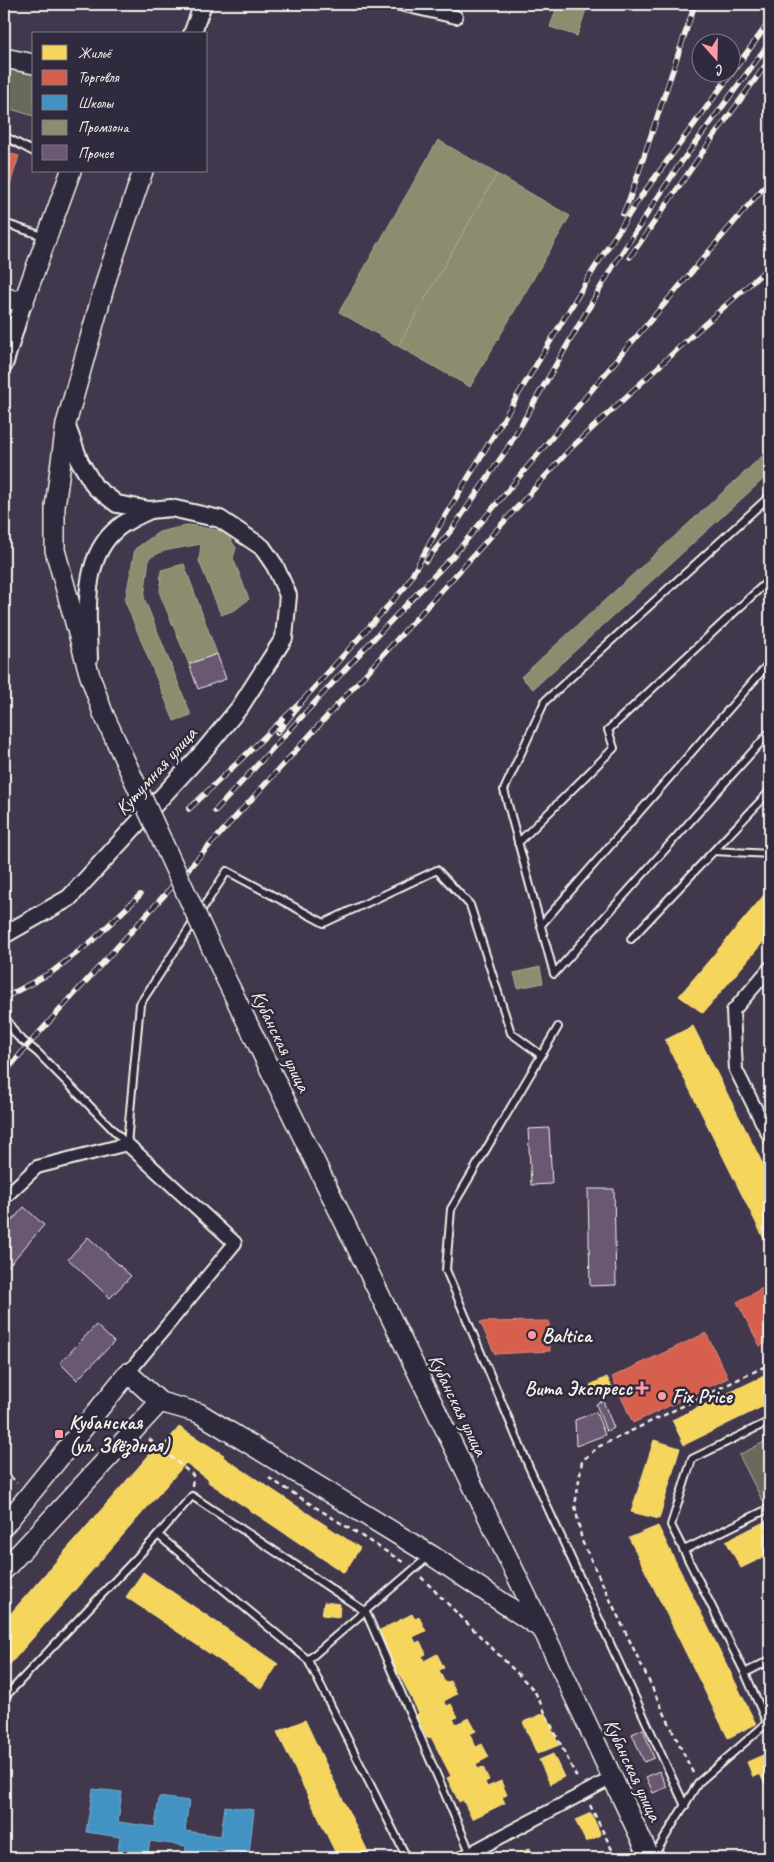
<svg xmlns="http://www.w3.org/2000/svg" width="774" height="1862" viewBox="0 0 774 1862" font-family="Caveat,sans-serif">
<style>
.green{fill:#696a5b;stroke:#aeaea2}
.homes{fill:#f6d55c;stroke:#f5dd86}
.shops{fill:#d6604d;stroke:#df8c7c}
.schools{fill:#4393c3;stroke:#78afce}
.industry{fill:#8c8c6e;stroke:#abaa93}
.building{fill:#6b5973;stroke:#f4f1e8}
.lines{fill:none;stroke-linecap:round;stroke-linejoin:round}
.service-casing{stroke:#f4f1e8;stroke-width:10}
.minor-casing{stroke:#f4f1e8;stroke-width:16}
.tertiary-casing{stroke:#f4f1e8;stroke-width:20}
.secondary-casing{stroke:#f4f1e8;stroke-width:22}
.path{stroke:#f4f1e8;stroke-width:2.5;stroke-dasharray:5 4;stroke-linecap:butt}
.service{stroke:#2f2a3d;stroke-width:6}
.minor{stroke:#2f2a3d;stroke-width:12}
.tertiary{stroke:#2f2a3d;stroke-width:16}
.secondary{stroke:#2f2a3d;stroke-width:19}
.rail-casing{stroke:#f4f1e8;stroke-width:5.5}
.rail{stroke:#2f2a3d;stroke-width:4;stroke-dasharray:11;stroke-linecap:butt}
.secondary-bridge-casing{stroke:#f4f1e8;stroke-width:22;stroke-linecap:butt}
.secondary-bridge{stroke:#2f2a3d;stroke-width:19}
.poi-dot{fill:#ff9aa2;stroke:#2f2a3d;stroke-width:2}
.labels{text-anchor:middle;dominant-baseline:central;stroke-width:5;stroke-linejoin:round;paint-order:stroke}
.street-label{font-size:20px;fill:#f4f1e8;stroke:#2f2a3d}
.poi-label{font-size:20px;font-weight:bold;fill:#f4f1e8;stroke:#2f2a3d;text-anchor:start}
</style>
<rect width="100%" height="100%" fill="#41384d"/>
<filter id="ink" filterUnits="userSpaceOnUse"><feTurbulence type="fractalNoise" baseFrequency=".02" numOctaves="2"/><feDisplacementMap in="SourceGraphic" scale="10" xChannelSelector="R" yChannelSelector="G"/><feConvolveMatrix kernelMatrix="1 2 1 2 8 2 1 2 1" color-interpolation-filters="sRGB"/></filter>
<g filter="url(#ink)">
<g class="green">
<polygon points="4,65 34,70 34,116 4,107 4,99 7,92 4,91"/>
<polygon points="770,1439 770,1496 762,1500 739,1455"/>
</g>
<g class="homes">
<polygon points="770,888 770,934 703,1013 679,996"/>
<polygon points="693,1026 770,1178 770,1251 665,1040"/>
<polygon points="770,1373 770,1403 684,1445 672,1420"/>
<polygon points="607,1377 612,1387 595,1395 590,1385"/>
<polygon points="179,1427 224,1455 223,1457 360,1548 344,1573 208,1482 209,1480 186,1463 4,1671 4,1621 156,1447 160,1450"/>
<polygon points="654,1440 680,1448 659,1519 631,1512"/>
<polygon points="770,1519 770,1554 741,1568 726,1541"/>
<polygon points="658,1526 756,1724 728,1738 629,1538"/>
<polygon points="143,1572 278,1664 262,1689 126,1597"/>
<polygon points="324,1602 340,1604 339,1617 322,1615"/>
<polygon points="412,1614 415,1619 419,1617 426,1631 413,1637 416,1643 420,1641 426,1654 422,1656 424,1661 437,1654 444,1668 439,1670 445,1683 450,1681 457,1694 444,1701 447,1706 451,1704 458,1717 453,1719 456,1724 469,1718 476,1731 470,1734 476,1747 482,1744 489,1757 476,1764 478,1769 483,1767 489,1780 485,1782 487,1787 501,1781 507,1795 502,1797 505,1803 472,1819 463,1800 459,1802 447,1778 451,1776 431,1737 427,1738 416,1715 419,1713 399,1673 396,1675 384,1652 388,1650 378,1631"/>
<polygon points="545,1713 559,1745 537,1754 523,1722"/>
<polygon points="305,1720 332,1777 371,1858 338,1858 277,1732"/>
<polygon points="770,1752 770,1795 760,1774 753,1777 747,1762"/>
<polygon points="553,1754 564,1777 550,1784 539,1760"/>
<polygon points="591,1813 601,1835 586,1842 575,1820"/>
<polygon points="530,1848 532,1854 536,1852 539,1858 510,1858"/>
</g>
<g class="shops">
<polygon points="4,152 19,156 6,197 4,197"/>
<polygon points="770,1284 770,1341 760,1346 737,1302"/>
<polygon points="549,1321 550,1351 495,1354 480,1322"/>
<polygon points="706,1333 728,1378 633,1423 612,1377"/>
</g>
<polygon class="schools" points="93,1789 122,1792 118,1822 155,1827 159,1797 189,1801 185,1831 221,1836 225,1806 254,1810 249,1854 216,1849 215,1858 185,1858 186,1846 150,1841 147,1858 117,1858 120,1837 86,1832"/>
<g class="industry">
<polygon points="558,4 588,4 577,36 550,27"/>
<polygon points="438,140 497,174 398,346 339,312"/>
<polygon points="497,174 570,216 470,387 398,346"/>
<polygon points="770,449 770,473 533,689 521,677"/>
<polygon points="770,507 770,520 764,513"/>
<polygon points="189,525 226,532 236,548 233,558 249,599 235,610 221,615 199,561 201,544 163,551 149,558 144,598 191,715 174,721 125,601 135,549 159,532"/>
<polygon points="184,564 217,654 189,664 160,594 161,570"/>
<polygon points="540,967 543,983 518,988 514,973"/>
</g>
<g class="building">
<polygon points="68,4 89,4 87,10"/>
<polygon points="217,654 226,679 198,689 189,664"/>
<polygon points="549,1128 552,1184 531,1185 528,1129"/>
<polygon points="588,1189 614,1189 616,1285 590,1286"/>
<polygon points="24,1207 44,1225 4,1271 4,1230"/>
<polygon points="88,1237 131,1276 110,1298 68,1259"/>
<polygon points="96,1325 114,1342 77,1380 60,1363"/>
<polygon points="603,1401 614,1428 606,1431 596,1404"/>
<polygon points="596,1412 605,1435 576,1446 575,1420"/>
<polygon points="643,1729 654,1758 644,1762 632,1734"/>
<polygon points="659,1771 667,1787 653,1793 646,1777"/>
</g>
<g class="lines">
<g class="service-casing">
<g id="service">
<polyline points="4,136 34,152"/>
<polyline points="4,223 46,237"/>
<polyline points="770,496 545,701 504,790 554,974 770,732"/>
<polyline points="518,843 614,748 608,730 770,579"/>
<polyline points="714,851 770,854"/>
<polyline points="541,925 770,662"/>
<polyline points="631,939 770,791"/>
<polyline points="4,1016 17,1036 38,1053 127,1144"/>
<polyline points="558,1027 451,1209 446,1270 529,1467 685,1806"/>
<polyline points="127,1144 140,1004 227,871 324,923 437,870 470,905 511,1033 541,1055"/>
<polyline points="770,1421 692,1459 671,1525 745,1673 767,1723 770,1723"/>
<polyline points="158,1535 308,1660 428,1557"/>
<polyline points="684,1550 770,1508"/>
<polyline points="308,1660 407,1858"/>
<polyline points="745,1673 770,1660"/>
<polyline points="4,1698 158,1535 192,1496 366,1612 471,1854"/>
<polyline points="653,1857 698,1783 767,1723"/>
</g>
</g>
<g class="minor-casing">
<g id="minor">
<polyline points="400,4 456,17"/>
<polyline points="770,968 733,1011 736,1070 770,1138"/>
<polyline points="4,1198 37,1167 127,1144 235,1243 128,1373"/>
<polyline points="461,1858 612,1778"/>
</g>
</g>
<g class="tertiary-casing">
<g id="tertiary">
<polyline points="192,34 203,4"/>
<polyline points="4,365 23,303"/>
<path d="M89,659C88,615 80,557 119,527C128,520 140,515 150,510"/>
<polyline points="4,935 69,898 202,753 240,707 284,638 288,595 275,566 262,547 220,519 171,508 150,510 117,504 95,487 80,462 66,424"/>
</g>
</g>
<g class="secondary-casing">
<g id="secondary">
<polyline points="4,58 34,64"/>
<polyline points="4,297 23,303 71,171"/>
<polyline points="103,713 89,673 55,550 55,507 66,424 107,277 143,171"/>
<polyline points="223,973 543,1630 650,1858"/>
<polyline points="4,1526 128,1373 160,1402 199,1413 431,1555 542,1629"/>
<polyline points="4,1570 160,1402"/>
</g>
</g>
<g class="path">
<polyline points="149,1439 193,1475 192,1487"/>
<polyline points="4,1470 17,1483"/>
<polyline points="269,1478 406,1564"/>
<polyline points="421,1577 534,1690 578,1780"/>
<polyline points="4,1595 11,1587"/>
<polyline points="693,1773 582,1541 575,1506 582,1461 598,1447 770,1364"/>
<polyline points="590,1805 616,1858"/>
</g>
<use href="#service" class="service"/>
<use href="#minor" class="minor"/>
<use href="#tertiary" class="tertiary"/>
<use href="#secondary" class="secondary"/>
<g class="rail-casing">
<g id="rail">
<polyline points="623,214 631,195 695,4"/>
<polyline points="630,257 709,143 770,59"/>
<polyline points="426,561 453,528 507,449 612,268 677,168 770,42"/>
<polyline points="303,700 406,586 445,516 594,269 637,202 770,21"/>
<polyline points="189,809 303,700 277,733"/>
<polyline points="215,811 364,649 453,556 620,356 770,180"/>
<polyline points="4,998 52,972 92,941 140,895"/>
<polyline points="4,1074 28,1045 572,447 697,331 770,266"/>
</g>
</g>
<use href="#rail" class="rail"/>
<g class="secondary-bridge-casing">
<polyline id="secondary-bridge" points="103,713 223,973"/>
</g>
<use href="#secondary-bridge" class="secondary-bridge"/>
</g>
</g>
<g class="poi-dot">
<circle cx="532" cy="1335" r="5"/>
<path d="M639.5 1380.5h5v5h5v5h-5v5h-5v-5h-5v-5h5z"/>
<circle cx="662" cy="1396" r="5"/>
<rect x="54" y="1429" width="10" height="10" rx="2.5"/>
</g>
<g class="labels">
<g class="street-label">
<text transform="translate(156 771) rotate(-48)">Кутумная улица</text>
<text transform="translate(281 1041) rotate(64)">Кубанская улица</text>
<text transform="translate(458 1405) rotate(64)">Кубанская улица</text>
<text transform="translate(633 1770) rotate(65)">Кубанская улица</text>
</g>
<g class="poi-label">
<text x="542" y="1335">Baltica</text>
<text x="632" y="1388" text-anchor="end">Вита Экспресс</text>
<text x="672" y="1396">Fix Price</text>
<text x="69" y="1422">Кубанская<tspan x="69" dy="23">(ул. Звёздная)</tspan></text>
</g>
</g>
<rect width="774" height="1862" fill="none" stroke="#2f2a3d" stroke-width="20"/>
<rect x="10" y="10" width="754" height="1842" fill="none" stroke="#f4f1e8" stroke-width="2" filter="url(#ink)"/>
<rect x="32" y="32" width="175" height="140" fill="#2f2a3d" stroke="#7e7a81"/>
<rect x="42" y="45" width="25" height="15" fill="#f6d55c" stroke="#7e7a81"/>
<text x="78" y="58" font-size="15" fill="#f4f1e8">Жильё</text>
<rect x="42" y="70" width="25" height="15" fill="#d6604d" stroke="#7e7a81"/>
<text x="78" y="82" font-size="15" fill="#f4f1e8">Торговля</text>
<rect x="42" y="95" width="25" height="15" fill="#4393c3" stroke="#7e7a81"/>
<text x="78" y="108" font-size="15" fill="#f4f1e8">Школы</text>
<rect x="42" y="120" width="25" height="15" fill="#8c8c6e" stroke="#7e7a81"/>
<text x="78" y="132" font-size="15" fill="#f4f1e8">Промзона</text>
<rect x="42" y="145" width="25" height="15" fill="#6b5973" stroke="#7e7a81"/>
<text x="78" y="158" font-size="15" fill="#f4f1e8">Прочее</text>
<g transform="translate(716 58) rotate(160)"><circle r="24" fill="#2f2a3d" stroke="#7e7a81"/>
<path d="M0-4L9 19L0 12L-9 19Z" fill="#ff9aa2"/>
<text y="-8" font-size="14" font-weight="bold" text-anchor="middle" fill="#f4f1e8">С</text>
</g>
</svg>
